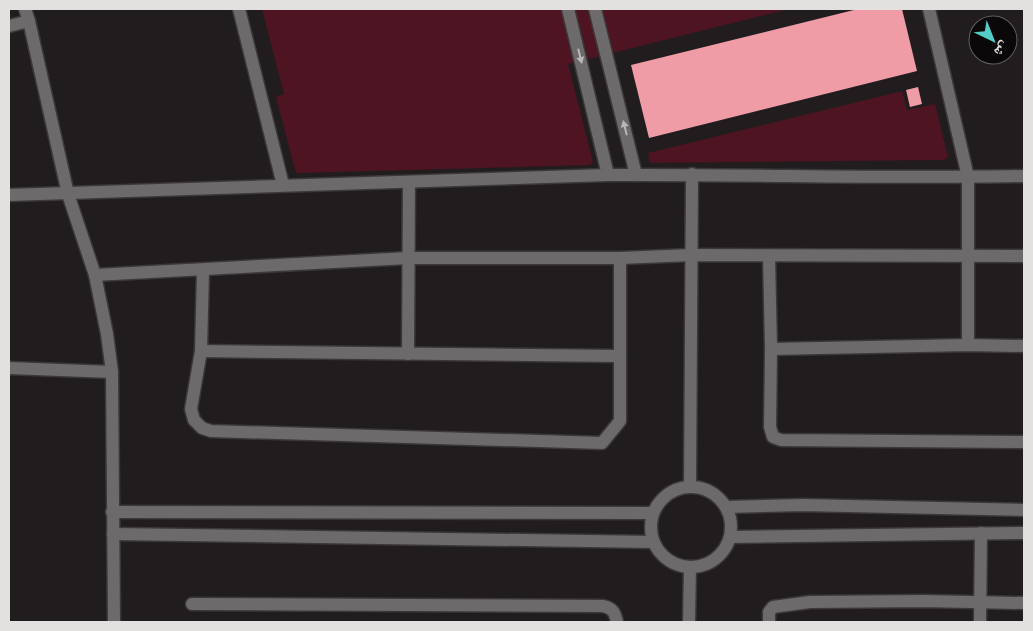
<svg xmlns="http://www.w3.org/2000/svg" width="1033" height="631" viewBox="0 0 1033 631" font-family="'DM Sans','Noto Naskh Arabic',sans-serif">
<style>
.green{fill:#4e1421}
.building{fill:#ef9ca7}
.lines{fill:none;stroke-linecap:round;stroke-linejoin:round}
.minor-casing{stroke:#3c3839;stroke-width:15}
.minor{stroke:#6c6a6a;stroke-width:12}
.oneway{fill:#b9b7b7}
</style>
<rect width="100%" height="100%" fill="#211d1e"/>
<g class="green">
<polygon points="262,9 789,9 568,64 593,162 590,165 298,173 295,170 276,97 284,94"/>
<polygon points="902,91 907,110 935,104 948,157 944,160 650,163 648,153"/>
</g>
<g class="building">
<polygon points="858,9 902,9 917,71 649,138 631,65"/>
<polygon points="918,87 922,104 910,107 906,90"/>
</g>
<g class="lines">
<g class="minor-casing">
<g id="minor">
<polyline points="239,9 283,185"/>
<polyline points="568,9 608,175"/>
<polyline points="595,9 636,175"/>
<polyline points="929,9 968,177 968,345"/>
<polyline points="29,21 68,194 95,275 107,334 112,372 114,622"/>
<polyline points="9,26 29,21 25,9"/>
<path d="M9,195L608,175C747,174 886,179 1024,176"/>
<polyline points="769,256 771,349 968,345 1024,346"/>
<polyline points="203,271 201,351 191,409 194,420 202,428 211,431 602,443 620,421 620,258"/>
<polyline points="95,275 408,258 620,258 691,255 1024,256"/>
<polyline points="771,349 770,427 773,437 781,440 1024,442"/>
<polyline points="201,351 619,356"/>
<polyline points="408,354 409,182"/>
<polyline points="9,368 112,372"/>
<polyline points="690,486 692,174"/>
<circle cx="691" cy="527" r="40"/>
<polyline points="726,507 802,505 1024,510"/>
<polyline points="112,512 652,513"/>
<polyline points="113,534 653,542"/>
<polyline points="730,537 1024,533"/>
<path d="M192,604L603,606C613,608 615,613 617,622"/>
<polyline points="689,622 690,567"/>
<polyline points="769,622 769,612 773,607 810,602 924,601 1024,603"/>
<polyline points="980,622 981,533"/>
</g>
</g>
<use href="#minor" class="minor"/>
</g>
<defs><path id="oneway-solid" d="M-6-.8H1V-3.2L6.5 0L1 3.2V.8H-6Z" transform="scale(1.25)"/></defs>
<g class="oneway">
<use href="#oneway-solid" transform="translate(580 56) rotate(76)"/>
<use href="#oneway-solid" transform="translate(625 128) rotate(-104)"/>
</g>
<rect width="1033" height="631" fill="none" stroke="#e3e0e0" stroke-width="20"/>
<g transform="translate(993 40) rotate(137)"><circle r="24" fill="#0a0808" stroke="#615e5e"/>
<path d="M0-4L9 19L0 12L-9 19Z" fill="#54cdc8"/>
<text y="-8" font-size="14" font-weight="bold" text-anchor="middle" fill="#e3e0e0">ش</text>
</g>
</svg>
